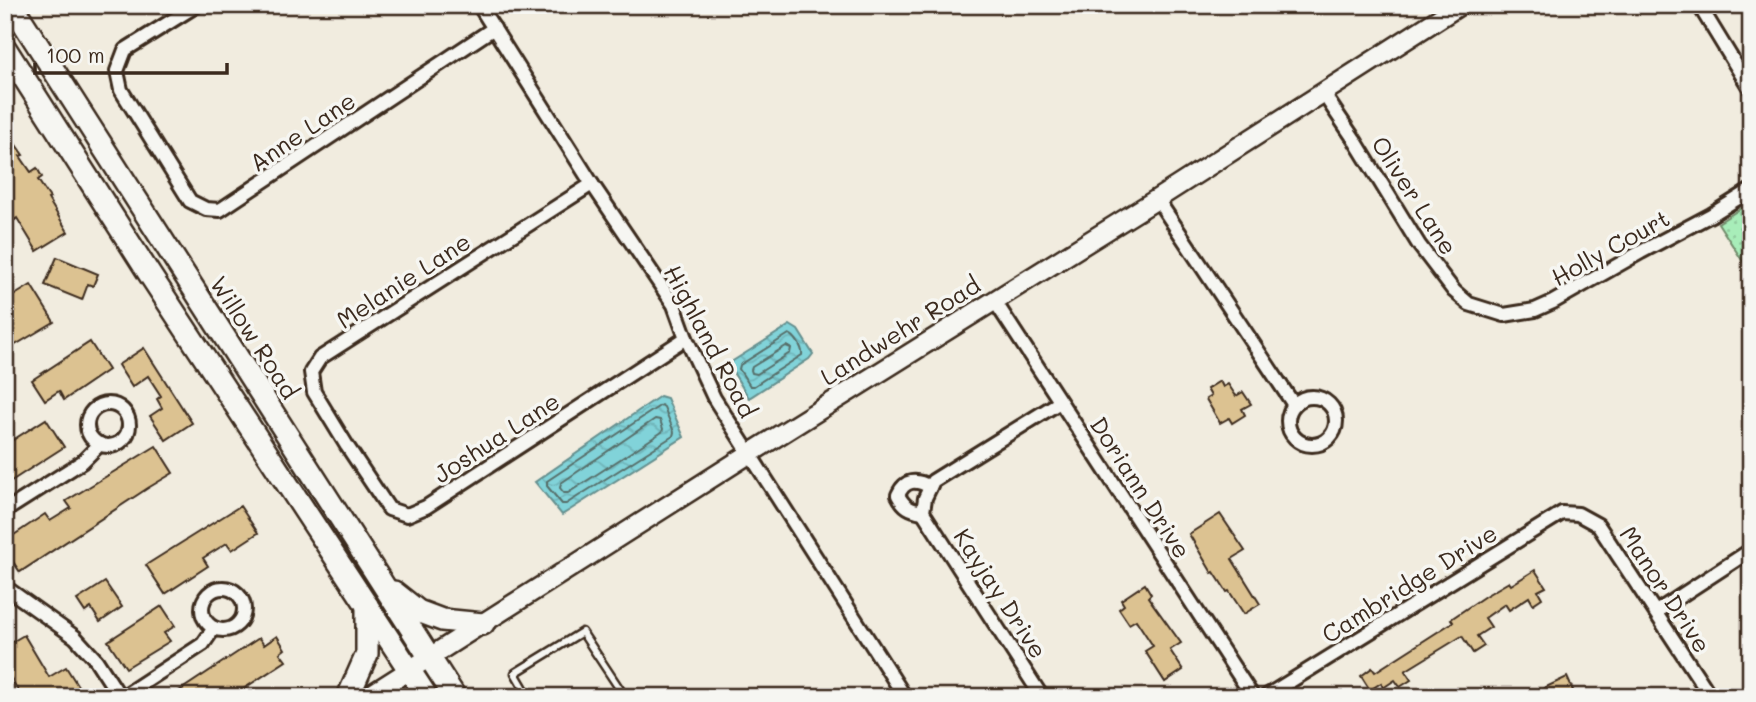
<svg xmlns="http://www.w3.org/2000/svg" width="1756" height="702" viewBox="0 0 1756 702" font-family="Mali,sans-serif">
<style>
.green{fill:url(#green-dots);stroke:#728c6c;stroke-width:2}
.water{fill:url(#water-waves);stroke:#658f8e;stroke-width:2}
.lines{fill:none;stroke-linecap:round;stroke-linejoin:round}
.shore{stroke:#576e69;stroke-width:2}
.building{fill:#dcc291;stroke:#3b2a1e;stroke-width:2}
.service-casing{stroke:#3b2a1e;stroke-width:11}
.minor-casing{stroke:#3b2a1e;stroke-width:18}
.secondary-casing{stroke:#3b2a1e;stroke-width:23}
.primary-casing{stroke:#3b2a1e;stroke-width:26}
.service{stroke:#f6f6f2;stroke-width:6}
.minor{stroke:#f6f6f2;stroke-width:12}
.secondary{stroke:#f6f6f2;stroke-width:18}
.primary{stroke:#f6f6f2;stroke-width:21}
.labels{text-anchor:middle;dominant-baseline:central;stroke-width:7;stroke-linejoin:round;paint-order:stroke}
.street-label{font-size:24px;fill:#3b2a1e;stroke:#f6f6f2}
</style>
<defs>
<pattern id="green-dots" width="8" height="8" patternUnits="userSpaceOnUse" patternTransform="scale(1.75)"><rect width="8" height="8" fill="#a8edb9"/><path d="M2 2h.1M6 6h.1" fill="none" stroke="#92cb9f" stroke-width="1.8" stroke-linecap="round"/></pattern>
<pattern id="water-waves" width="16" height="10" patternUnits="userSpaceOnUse" patternTransform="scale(1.75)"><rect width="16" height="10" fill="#81d3d9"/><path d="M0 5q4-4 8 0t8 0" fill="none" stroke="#70b5ba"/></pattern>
</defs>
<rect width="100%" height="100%" fill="#f1ecdf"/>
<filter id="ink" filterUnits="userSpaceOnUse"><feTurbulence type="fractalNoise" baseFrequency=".0143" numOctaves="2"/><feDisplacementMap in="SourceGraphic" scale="14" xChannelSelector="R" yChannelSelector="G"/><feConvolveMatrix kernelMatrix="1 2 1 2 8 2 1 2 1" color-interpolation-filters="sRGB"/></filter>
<g filter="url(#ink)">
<polygon class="green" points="1751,202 1751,274 1718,223"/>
<g class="water">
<polygon points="790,325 798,330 813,354 809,359 749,398 728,364"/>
<polygon points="660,396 667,398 684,437 562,515 535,482"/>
</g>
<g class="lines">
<g class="shore">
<path d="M789,334C795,336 803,348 802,355L754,386H750L739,369L740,365Z"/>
<polygon points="786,346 791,348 790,353 757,374 752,373 751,370 752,367"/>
<polygon points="661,405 664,407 674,432 673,436 566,504 562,504 547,486 547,481"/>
<polygon points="655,419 660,420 663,429 662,432 568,493 564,493 560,488 561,483"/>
</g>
</g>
<g class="building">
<polygon points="5,129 23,155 20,156 31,172 37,168 42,177 38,180 50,198 48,199 68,232 37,251 17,218 15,220 5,204"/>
<polygon points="57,257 98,274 93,286 88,284 82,300 45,285"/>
<polygon points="31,285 54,322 5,351 5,301"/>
<polygon points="90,342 108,370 64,400 59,391 45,400 32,380"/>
<polygon points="144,348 192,423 166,440 150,416 162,408 157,399 161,396 148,376 132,387 118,365"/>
<polygon points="1220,381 1223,387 1228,384 1236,396 1243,392 1251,404 1242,409 1245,415 1232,423 1229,418 1220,423 1206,399 1211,396 1207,389"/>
<polygon points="46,419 64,447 5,485 5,445"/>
<polygon points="156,446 173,473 148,488 20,572 5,550 5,541 45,514 50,521 71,508 66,501"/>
<polygon points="240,506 258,533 232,550 227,543 203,558 208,566 165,594 146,565"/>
<polygon points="1220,514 1245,551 1232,559 1260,604 1244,614 1229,591 1227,592 1214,572 1212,573 1189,534"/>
<polygon points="1535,570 1546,587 1538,591 1542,598 1533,604 1529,597 1509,610 1505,604 1485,618 1491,627 1477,636 1484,646 1473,653 1462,636 1405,671 1411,680 1400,687 1395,680 1383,688 1381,683 1370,690 1361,676 1372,668 1375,672 1453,622 1451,619 1485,596 1509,582 1511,585"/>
<polygon points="105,582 122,607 100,622 91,608 85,612 77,600"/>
<polygon points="1145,584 1151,594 1148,597 1181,643 1170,650 1183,670 1165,682 1145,651 1153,646 1136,620 1129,624 1119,609 1124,605 1121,600"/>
<polygon points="162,606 175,626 164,633 170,641 126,668 108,641"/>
<polygon points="24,635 49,677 66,667 85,697 22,697 5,668 5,646"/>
<polygon points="277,636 285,649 280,653 286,661 231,697 170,697 259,638 264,645"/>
<polygon points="1567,677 1576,697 1548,697 1544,688"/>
</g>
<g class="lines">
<g class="service-casing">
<polyline id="service" points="529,697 515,673 582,632 625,697"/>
</g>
<g class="minor-casing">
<g id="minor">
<polyline points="197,5 125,50 117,71 121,90 190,201 206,209 220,210 494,28"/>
<polyline points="479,5 592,184 674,305 686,338 714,398 905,697"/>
<polyline points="1699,5 1751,90"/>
<polyline points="1323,93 1354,139 1419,245 1454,291 1469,304 1504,315 1535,310 1553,302 1641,252 1711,215 1751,190"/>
<polyline points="592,184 320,358 311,372 314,392 347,446 389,509 407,515 426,507 686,338"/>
<polyline points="1157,199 1294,405"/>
<polyline points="5,251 5,256"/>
<polyline points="994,300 1253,697"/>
<circle cx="1312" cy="421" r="24"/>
<circle cx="108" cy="425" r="21"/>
<polyline points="5,511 82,462 100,444"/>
<path d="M923,512C910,510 904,507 898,495C905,479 916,479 930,487"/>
<polyline points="5,587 75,637 96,660 120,697"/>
<circle cx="223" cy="609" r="21"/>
<polyline points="1656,612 1751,550"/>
<polyline points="122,697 203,644 214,628"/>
<polyline points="1042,697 923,512 925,498 933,481 1060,402"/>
<polyline points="1265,697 1562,513 1578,514 1598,525 1711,697"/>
</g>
</g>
<g class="secondary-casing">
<polyline id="secondary" points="367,697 749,454 1157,199 1460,5"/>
</g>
<g class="primary-casing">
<g id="primary">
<polyline points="12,5 455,697"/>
<polyline points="5,48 150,275 427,697"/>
<polyline points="394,592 418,611 442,620 483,624"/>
<polyline points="348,697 367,654 367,605"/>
</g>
</g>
<use href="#service" class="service"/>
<use href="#minor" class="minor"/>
<use href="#secondary" class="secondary"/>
<use href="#primary" class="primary"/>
</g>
</g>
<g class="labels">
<g class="street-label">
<text transform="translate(302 131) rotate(-34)">Anne Lane</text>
<text transform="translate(1415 195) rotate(57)">Oliver Lane</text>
<text transform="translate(1610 247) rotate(-29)">Holly Court</text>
<text transform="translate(403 280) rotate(-33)">Melanie Lane</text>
<text transform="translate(900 330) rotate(-32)">Landwehr Road</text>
<text transform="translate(255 337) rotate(57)">Willow Road</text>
<text transform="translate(711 341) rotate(62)">Highland Road</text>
<text transform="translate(496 437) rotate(-33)">Joshua Lane</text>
<text transform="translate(1141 487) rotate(57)">Doriann Drive</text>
<text transform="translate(1409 583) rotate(-32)">Cambridge Drive</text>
<text transform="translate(1666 589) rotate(57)">Manor Drive</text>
<text transform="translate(1001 593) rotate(57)">Kayjay Drive</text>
</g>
</g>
<rect width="1756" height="702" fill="none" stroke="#f6f6f2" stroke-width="28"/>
<rect x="14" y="14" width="1728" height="674" fill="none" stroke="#3b2a1e" stroke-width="2.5" filter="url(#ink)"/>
<path d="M35 63v10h192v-10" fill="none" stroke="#3b2a1e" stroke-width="3.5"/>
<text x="46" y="63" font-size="21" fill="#3b2a1e" stroke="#f6f6f2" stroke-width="5" paint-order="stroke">100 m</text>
</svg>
